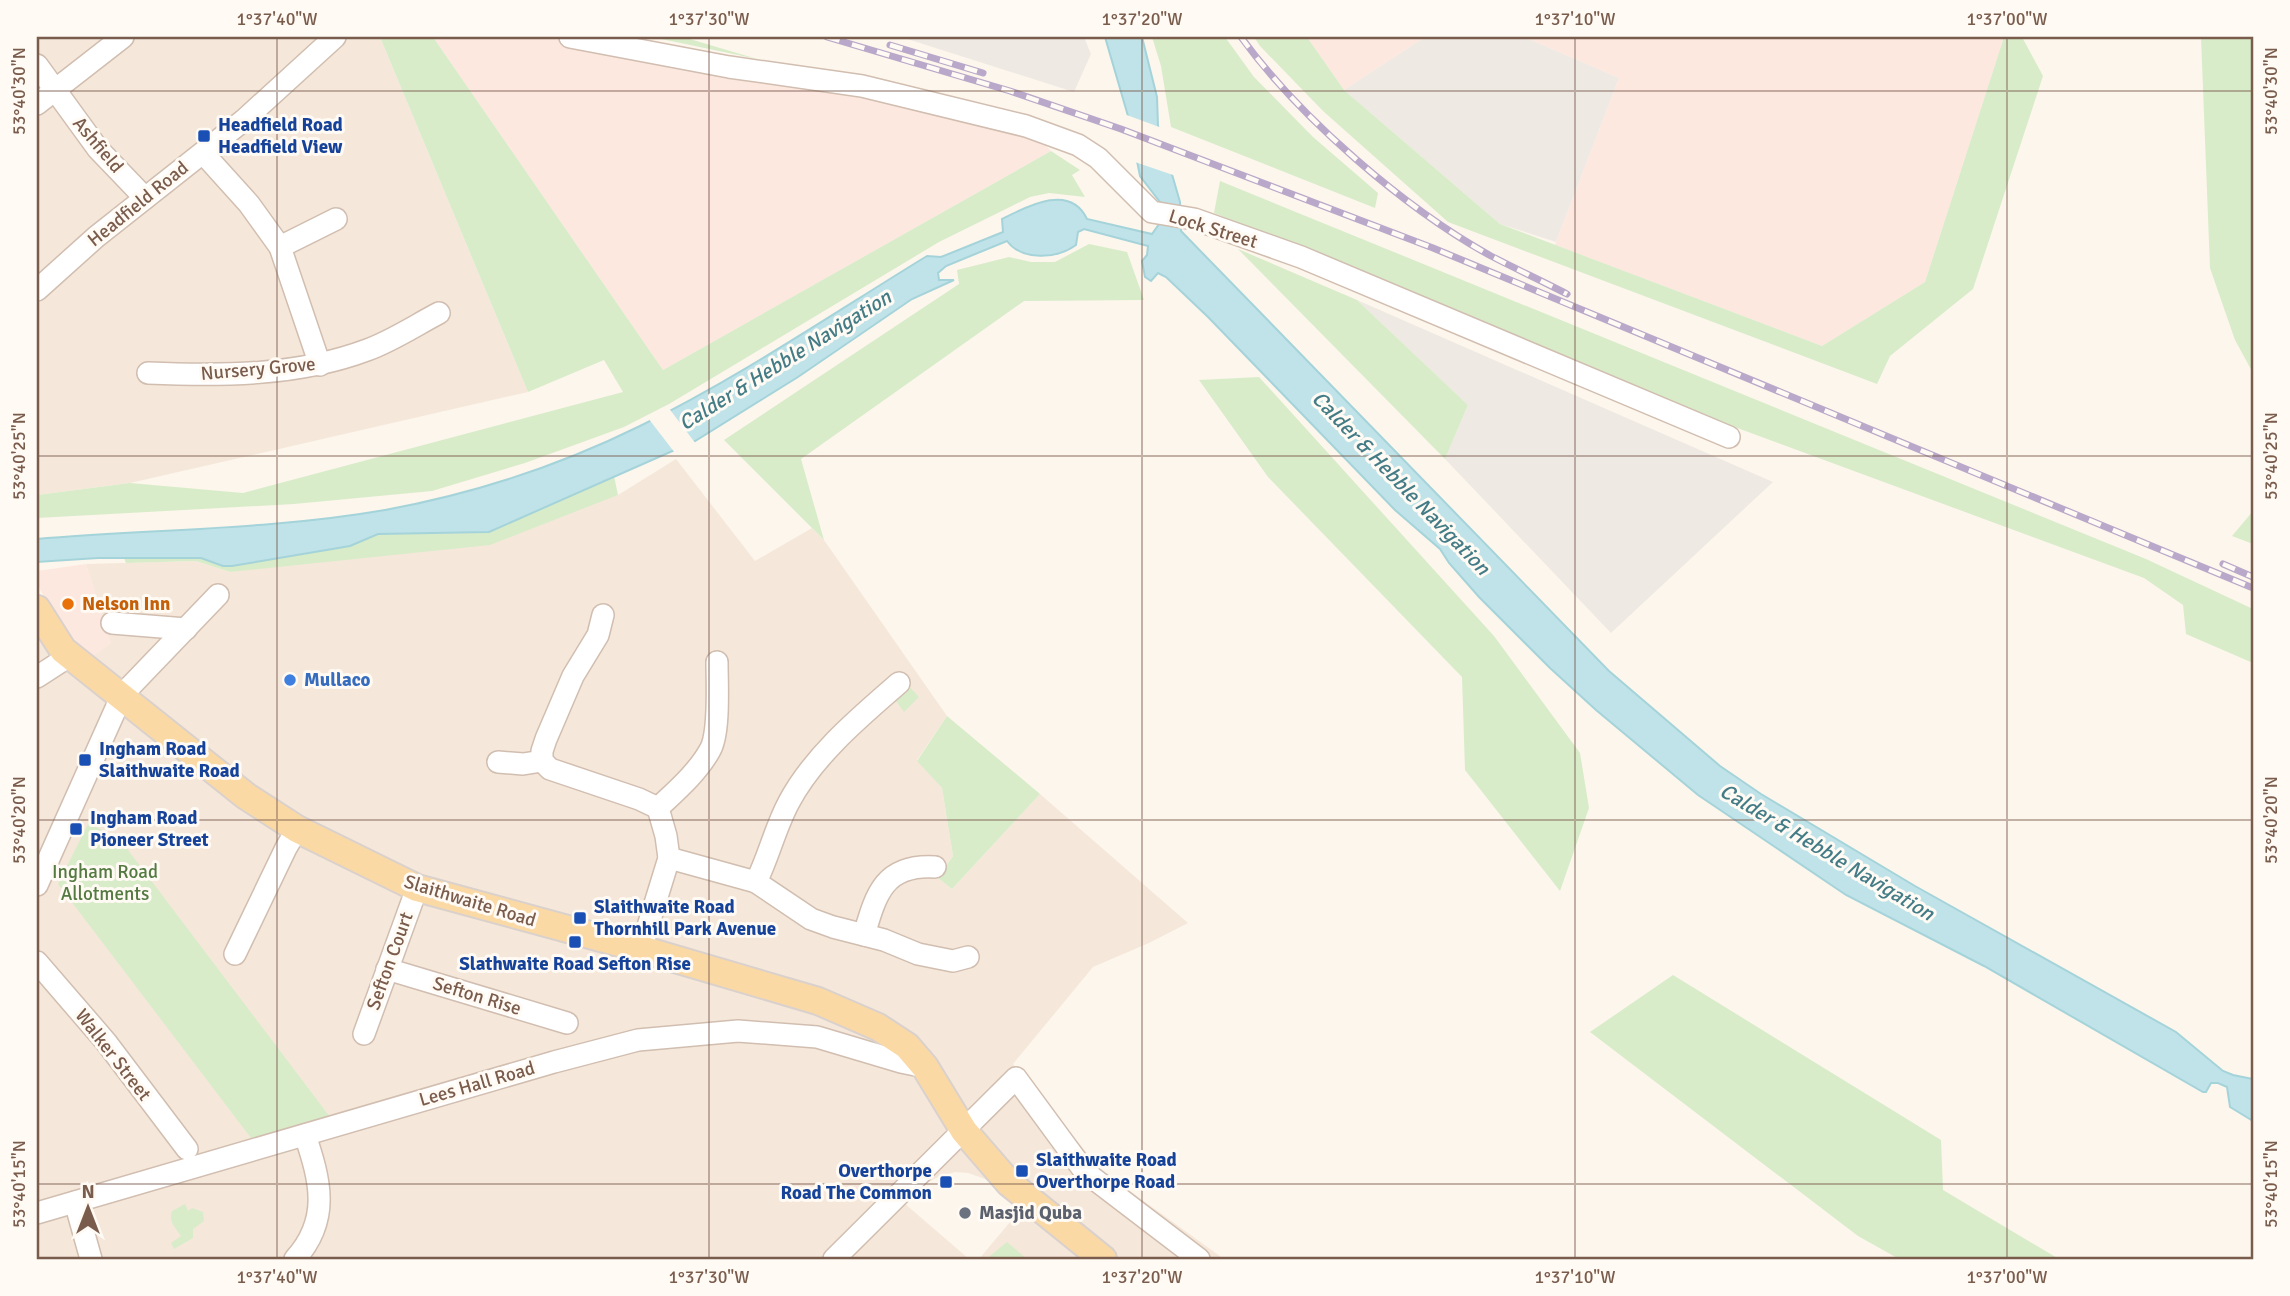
<svg xmlns="http://www.w3.org/2000/svg" width="2290" height="1296" viewBox="0 0 2290 1296" font-family="Signika,sans-serif">
<style>
.residential{fill:#f5e8da}
.commercial{fill:#fde8e0}
.industrial{fill:#efe9e4}
.green{fill:#d8ecc9}
.water{fill:#bfe3e8;stroke:#a5d3da;stroke-width:2}
.pier{fill:#fdf6ec}
.lines{fill:none;stroke-linecap:round;stroke-linejoin:round}
.minor-casing{stroke:#d1beb0;stroke-width:24}
.major-casing{stroke:#dad1cd;stroke-width:30}
.minor{stroke:#fff;stroke-width:21}
.major{stroke:#fbd9a5;stroke-width:26}
.rail-casing{stroke:#b9a8c9;stroke-width:7}
.rail{stroke:#fffaf3;stroke-width:4.5;stroke-dasharray:13;stroke-linecap:butt}
.ticks{fill:none;stroke:#7a5c4d;stroke-width:2;stroke-opacity:0.45}
.transit-dot{fill:#1a4fb4;stroke:#fffaf3;stroke-width:2.5}
.food-dot{fill:#e8710a;stroke:#fffaf3;stroke-width:2.5}
.shop-dot{fill:#3f7fe0;stroke:#fffaf3;stroke-width:2.5}
.worship-dot{fill:#6b7280;stroke:#fffaf3;stroke-width:2.5}
.labels{text-anchor:middle;dominant-baseline:central;stroke-width:6;stroke-linejoin:round;paint-order:stroke}
.transit-label{font-size:19px;font-weight:bold;fill:#164399;stroke:#fffaf3;text-anchor:start}
.street-label{font-size:19px;fill:#7a5c4d;stroke:#fffaf3}
.food-label{font-size:19px;font-weight:bold;fill:#c56008;stroke:#fffaf3;text-anchor:start}
.shop-label{font-size:19px;font-weight:bold;fill:#366cbe;stroke:#fffaf3;text-anchor:start}
.park-label{font-size:19px;fill:#537a41;stroke:#fffaf3}
.worship-label{font-size:19px;font-weight:bold;fill:#5b616d;stroke:#fffaf3;text-anchor:start}
.water-label{font-size:21px;font-style:italic;fill:#437c86;stroke:#fffaf3}
.neatline{fill:none;stroke:#7a5c4d;stroke-width:2.5}
.ticks-label{font-size:18px;text-anchor:middle;fill:#7a5c4d}
</style>
<rect width="100%" height="100%" fill="#fdf6ec"/>
<g class="residential">
<polygon points="37,37 380,37 528,392 130,483 37,495"/>
<polygon points="676,459 755,561 812,528 824,540 947,716 917,760 942,788 953,856 938,878 952,889 1040,794 1188,923 1149,943 1093,967 1013,1064 1102,1171 1224,1259 979,1259 1020,1210 985,1179 968,1173 955,1172 936,1178 922,1186 904,1203 969,1259 37,1259 37,621 110,642 86,564 196,561 230,572 618,495"/>
</g>
<g class="commercial">
<polygon points="433,37 543,37 905,102 1039,139 1051,151 663,370"/>
<polygon points="1307,37 1425,37 1344,90"/>
<polygon points="1524,37 2004,37 1925,282 1822,346 1555,245 1619,78"/>
<polygon points="86,564 111,643 92,657 66,636 37,584 37,571"/>
</g>
<g class="industrial">
<polygon points="901,37 1084,37 1091,54 1074,92"/>
<polygon points="1425,37 1524,37 1619,78 1556,242 1500,224 1344,90"/>
<polygon points="1357,300 1773,482 1611,633 1445,459 1468,405"/>
</g>
<g class="green">
<polygon points="380,37 433,37 663,370 1051,151 1080,170 1072,175 1085,197 1049,193 1030,197 939,242 669,404 624,427 525,463 432,491 294,504 37,518 37,495 130,483 243,493 623,392 604,360 528,392"/>
<polygon points="652,37 683,37 757,59"/>
<polygon points="1152,37 1225,37 1254,77 1313,137 1378,193 1375,208 1171,127 1161,66"/>
<polygon points="1254,37 1307,37 1344,90 1500,224 1822,346 1925,282 2004,37 2022,37 2043,76 1973,289 1890,356 1877,384 1448,222 1323,111 1260,46"/>
<polygon points="2201,37 2253,37 2253,373 2235,340 2210,268"/>
<polygon points="1220,181 2146,559 2253,609 2253,663 2186,634 2183,605 2144,578 1732,426 1214,213"/>
<polygon points="1089,244 1127,252 1144,300 1024,301 801,459 824,540 724,440 959,284 957,270 1009,257 1031,262 1055,262"/>
<polygon points="1238,249 1357,300 1468,405 1445,459"/>
<polygon points="1259,377 1494,636 1580,753 1589,808 1560,891 1465,770 1462,677 1268,477 1199,380"/>
<polygon points="614,476 618,495 490,545 230,572 196,561 126,563 124,558 201,558 223,566 350,546 378,534 484,533"/>
<polygon points="2253,511 2253,544 2232,536"/>
<polygon points="908,685 919,697 904,712 896,701"/>
<polygon points="947,716 1040,794 952,889 938,878 953,856 942,788 917,761"/>
<polygon points="89,822 125,846 330,1117 254,1142 58,884"/>
<polygon points="1673,975 1941,1140 1943,1190 2059,1259 1899,1259 1858,1236 1590,1032"/>
<path d="M185,1204L188,1211L192,1208L203,1212L204,1221L193,1229V1238L174,1249L171,1243L181,1236C175,1227 168,1221 172,1211Z"/>
<polygon points="1007,1242 1027,1259 986,1259"/>
</g>
<path class="water" d="M1105,37H1142L1157,97L1158,126L1180,202L1181,231L1609,671L1720,766L1761,794L1915,886L2176,1032L2223,1071L2233,1075L2253,1079V1121L2230,1107L2227,1087L2218,1083H2211L2206,1092H2203L1984,966L1846,895L1698,795L1596,710L1550,668L1479,597L1449,563L1440,549L1395,510L1208,317L1166,277L1158,273L1151,281L1145,277L1142,261L1147,255L1148,246L1084,229L1078,232L1076,245C1057,259 1022,261 1007,241L946,266L938,273L939,280H954L912,299L798,377L695,441L489,532L378,534L350,546L232,566H223L201,558H98L37,562V539C152,529 270,530 385,510C472,494 561,465 640,426C740,377 832,314 927,256L941,257L1003,232L1002,219C1028,206 1070,183 1087,219L1152,234L1159,224L1163,206L1140,176L1128,116Z"/>
<g class="pier">
<polygon points="1124,114 1162,128 1176,176 1132,161"/>
<polygon points="668,407 696,444 675,453 648,418"/>
</g>
<g class="lines">
<g class="minor-casing">
<g id="minor">
<polyline points="570,37 729,67 862,86 1026,126 1078,145 1098,158 1152,212 1194,219 1301,257 1729,437"/>
<polyline points="37,65 98,149 145,198"/>
<polyline points="37,104 123,37"/>
<polyline points="203,153 249,204 280,247 320,365"/>
<polyline points="280,247 336,219"/>
<polyline points="37,290 96,237 244,120 335,37"/>
<path d="M148,373C222,376 298,376 367,350C392,341 416,325 439,313"/>
<polyline points="603,615 598,635 573,676 546,739 542,751 542,761 550,769 639,799 658,808"/>
<polyline points="112,623 186,629"/>
<polyline points="37,677 71,655"/>
<polyline points="498,762 523,764 542,761"/>
<polyline points="669,858 756,882 811,919 833,927 884,940 918,954 953,961 968,957"/>
<path d="M756,882C769,856 775,828 789,802C814,755 860,717 899,683"/>
<polyline points="37,885 122,695 218,595"/>
<path d="M864,935C876,894 884,864 935,867"/>
<path d="M641,949L669,858L666,836L658,808C676,791 698,772 710,750C720,733 717,683 717,662"/>
<polyline points="235,954 286,848 297,829"/>
<polyline points="37,962 106,1042 187,1149"/>
<polyline points="387,969 567,1023"/>
<polyline points="364,1034 417,888"/>
<polyline points="75,1202 91,1259"/>
<polyline points="37,1213 554,1062 638,1040 738,1031 817,1037 901,1062 925,1067"/>
<path d="M295,1259C331,1219 320,1180 305,1135"/>
<polyline points="834,1259 1016,1078 1085,1172 1199,1259"/>
</g>
</g>
<g class="major-casing">
<polyline id="major" points="37,609 63,650 246,796 297,829 417,888 641,949 818,1001 878,1027 907,1046 925,1067 964,1131 1009,1183 1103,1259"/>
</g>
<use href="#minor" class="minor"/>
<use href="#major" class="major"/>
<g class="rail-casing">
<g id="rail">
<polyline points="827,37 1010,91 1121,129 1433,248 2253,588"/>
<path d="M1241,37C1299,117 1404,208 1491,256C1516,269 1542,281 1567,294"/>
<polyline points="890,45 983,73"/>
<polyline points="2223,564 2253,577"/>
</g>
</g>
<use href="#rail" class="rail"/>
</g>
<path class="ticks" d="M277,37V1259M709,37V1259M1142,37V1259M1575,37V1259M2007,37V1259M37,91H2253M37,456H2253M37,820H2253M37,1184H2253"/>
<g class="transit-dot">
<rect x="197" y="129" width="14" height="14" rx="3.5"/>
<rect x="78" y="753" width="14" height="14" rx="3.5"/>
<rect x="69" y="822" width="14" height="14" rx="3.5"/>
<rect x="573" y="911" width="14" height="14" rx="3.5"/>
<rect x="568" y="935" width="14" height="14" rx="3.5"/>
<rect x="1015" y="1164" width="14" height="14" rx="3.5"/>
<rect x="939" y="1175" width="14" height="14" rx="3.5"/>
</g>
<circle class="food-dot" cx="68" cy="604" r="7"/>
<circle class="shop-dot" cx="290" cy="680" r="7"/>
<circle class="worship-dot" cx="965" cy="1213" r="7"/>
<g class="labels">
<g class="transit-label">
<text x="218" y="125">Headfield Road<tspan x="218" dy="22">Headfield View</tspan></text>
<text x="99" y="749">Ingham Road<tspan x="99" dy="22">Slaithwaite Road</tspan></text>
<text x="90" y="818">Ingham Road<tspan x="90" dy="22">Pioneer Street</tspan></text>
<text x="594" y="907">Slaithwaite Road<tspan x="594" dy="22">Thornhill Park Avenue</tspan></text>
<text x="575" y="964" text-anchor="middle">Slathwaite Road Sefton Rise</text>
<text x="1036" y="1160">Slaithwaite Road<tspan x="1036" dy="22">Overthorpe Road</tspan></text>
<text x="932" y="1171" text-anchor="end">Overthorpe<tspan x="932" dy="22">Road The Common</tspan></text>
</g>
<g class="street-label">
<text transform="translate(98 145) rotate(50)">Ashfield</text>
<text transform="translate(138 204) rotate(-39)">Headfield Road</text>
<text transform="translate(1213 229) rotate(17)">Lock Street</text>
<text transform="translate(258 369) rotate(-5)">Nursery Grove</text>
<text transform="translate(470 901) rotate(17)">Slaithwaite Road</text>
<text transform="translate(390 961) rotate(-70)">Sefton Court</text>
<text transform="translate(477 996) rotate(17)">Sefton Rise</text>
<text transform="translate(113 1055) rotate(52)">Walker Street</text>
<text transform="translate(477 1084) rotate(-16)">Lees Hall Road</text>
</g>
<g class="food-label">
<text x="82" y="604">Nelson Inn</text>
</g>
<g class="shop-label">
<text x="304" y="680">Mullaco</text>
</g>
<g class="park-label">
<text x="105" y="872">Ingham Road<tspan x="105" dy="22">Allotments</tspan></text>
</g>
<g class="worship-label">
<text x="979" y="1213">Masjid Quba</text>
</g>
<g class="water-label">
<text transform="translate(785 360) rotate(-32)">Calder &amp; Hebble Navigation</text>
<text transform="translate(1401 483) rotate(46)">Calder &amp; Hebble Navigation</text>
<text transform="translate(1827 852) rotate(31)">Calder &amp; Hebble Navigation</text>
</g>
</g>
<rect width="2290" height="1296" fill="none" stroke="#fffaf3" stroke-width="77"/>
<g transform="translate(88 1208)" stroke="#fffaf3" stroke-width="5" paint-order="stroke">
<path d="M0-5L12 26L0 18L-12 26Z" fill="#7a5c4d"/>
<text y="-10" font-size="19" font-weight="bold" text-anchor="middle" fill="#7a5c4d">N</text>
</g>
<rect x="38" y="38" width="2214" height="1220" class="neatline"/>
<g class="ticks-label">
<text x="277" y="25">1°37'40"W</text>
<text x="709" y="25">1°37'30"W</text>
<text x="1142" y="25">1°37'20"W</text>
<text x="1575" y="25">1°37'10"W</text>
<text x="2007" y="25">1°37'00"W</text>
<text transform="translate(19 91) rotate(-90)" y="6">53°40'30"N</text>
<text transform="translate(2271 91) rotate(-90)" y="6">53°40'30"N</text>
<text transform="translate(19 456) rotate(-90)" y="6">53°40'25"N</text>
<text transform="translate(2271 456) rotate(-90)" y="6">53°40'25"N</text>
<text transform="translate(19 820) rotate(-90)" y="6">53°40'20"N</text>
<text transform="translate(2271 820) rotate(-90)" y="6">53°40'20"N</text>
<text transform="translate(19 1184) rotate(-90)" y="6">53°40'15"N</text>
<text transform="translate(2271 1184) rotate(-90)" y="6">53°40'15"N</text>
<text x="277" y="1283">1°37'40"W</text>
<text x="709" y="1283">1°37'30"W</text>
<text x="1142" y="1283">1°37'20"W</text>
<text x="1575" y="1283">1°37'10"W</text>
<text x="2007" y="1283">1°37'00"W</text>
</g>
</svg>
